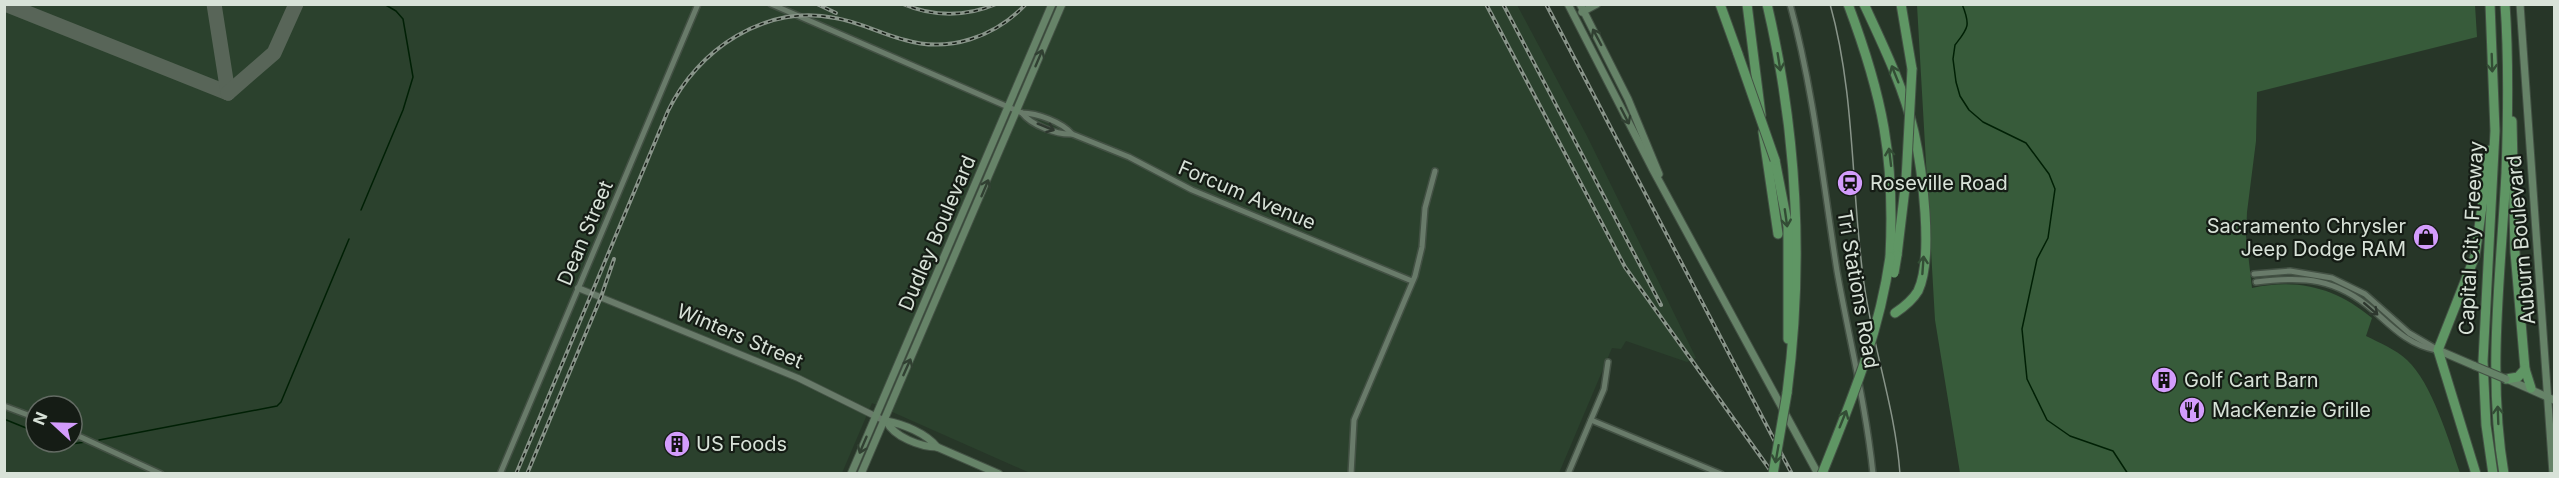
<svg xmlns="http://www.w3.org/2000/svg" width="2559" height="478" viewBox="0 0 2559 478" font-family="Inter,sans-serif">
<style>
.built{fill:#2b412d;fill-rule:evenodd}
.green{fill:#375b3a}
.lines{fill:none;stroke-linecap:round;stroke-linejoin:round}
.stream{stroke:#002005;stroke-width:1.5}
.taxiway{stroke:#586558;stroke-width:15}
.minor-casing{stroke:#435144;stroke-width:8}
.tertiary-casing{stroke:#435144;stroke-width:8}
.secondary-casing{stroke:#435144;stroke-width:9}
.motorway-casing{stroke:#435144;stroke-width:11}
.minor{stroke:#697b6a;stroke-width:5}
.tertiary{stroke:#697b6a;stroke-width:6}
.secondary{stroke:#668368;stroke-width:7}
.motorway{stroke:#5f9664;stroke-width:9}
.tram{stroke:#889489;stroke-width:1.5}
.rail-casing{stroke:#889489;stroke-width:4}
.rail{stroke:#151c15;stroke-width:1.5;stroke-dasharray:4.5;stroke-linecap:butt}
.secondary-bridge-casing{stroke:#435144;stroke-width:9;stroke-linecap:butt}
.motorway-bridge-casing{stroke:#435144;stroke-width:11;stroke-linecap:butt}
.secondary-bridge{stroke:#668368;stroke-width:7}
.motorway-bridge{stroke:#5f9664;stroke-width:9}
.oneway{stroke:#314032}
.oneway2{stroke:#334d35}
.oneway3{stroke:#2e382f}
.labels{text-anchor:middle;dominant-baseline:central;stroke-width:4.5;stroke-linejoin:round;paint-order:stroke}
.poi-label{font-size:20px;fill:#d8e2d8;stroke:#151c15;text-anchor:start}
.street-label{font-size:20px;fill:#d8e2d8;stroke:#151c15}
</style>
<rect width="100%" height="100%" fill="#273628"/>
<path class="built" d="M4,5H1517L1587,136L1696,358L1687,362L1626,341L1621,349L1612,348L1559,473H1030L872,403L842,473H5ZM36,406H72V442H36Z"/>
<path class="green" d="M1917,5H2475L2477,37L2257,92L2256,141L2247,212L2246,236L2252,288C2298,278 2336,288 2372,318L2366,336C2380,343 2395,349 2407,360C2432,383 2449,441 2460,473H1960L1935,320Z"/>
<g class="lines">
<g class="stream">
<path d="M1962,4C1971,26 1968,28 1955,45L1953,59L1956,82L1960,96L1969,110L1983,122L2026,143L2049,174L2055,189L2048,238L2037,259L2022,329L2027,379L2047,420L2070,436L2113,451L2128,474"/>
<polyline points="361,210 403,110 413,77 403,19 396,11 384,4"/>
<polyline points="4,419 36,432"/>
<polyline points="99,440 277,406 281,402 349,239"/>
<polyline points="64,442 72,444 85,442"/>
</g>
<g class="taxiway">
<polyline points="5,4 228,93"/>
<polyline points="214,4 228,93"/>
<polyline points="228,93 274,53 296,4"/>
</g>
<g class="minor-casing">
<g id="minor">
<path d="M771,4L1022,113C1037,113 1062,122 1072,134L1129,157L1192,190L1412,281"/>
<path d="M1790,4C1814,92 1823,182 1837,271C1849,339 1866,405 1873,474"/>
<path d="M1022,113C1031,125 1057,135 1072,134"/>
<polyline points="2254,274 2290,271 2332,278 2365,294 2409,333 2438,350"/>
<path d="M2256,282C2304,276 2336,278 2374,311C2393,328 2409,345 2436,350"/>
<polyline points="4,406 36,418"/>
<polyline points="1591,420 1721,474"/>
<polyline points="72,433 161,474"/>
<polyline points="500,474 698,4"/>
<polyline points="1351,474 1354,420 1415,276 1422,247 1425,208 1435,171"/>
<polyline points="1568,474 1604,389 1608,362"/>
</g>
</g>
<g class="tertiary-casing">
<polyline id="tertiary" points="578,288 798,378 883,420"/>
</g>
<g class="secondary-casing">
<g id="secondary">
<polyline points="1568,4 1652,168 1818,474"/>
<polyline points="1580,4 1628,99 1659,174"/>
<polyline points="2520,4 2553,474"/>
<polyline points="1582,12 1597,4"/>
<polyline points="2438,350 2475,366"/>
<polyline points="2509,380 2554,400"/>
<path d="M886,421C903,424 926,433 937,447"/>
<path d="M887,422C894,437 921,447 937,447L999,474"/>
<polyline points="851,474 1052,4"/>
<polyline points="861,474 1062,4"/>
</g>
</g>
<g class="motorway-casing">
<g id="motorway">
<polyline points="1720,4 1738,54"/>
<polyline points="1747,4 1761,115"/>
<path d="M1767,4C1797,132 1804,263 1787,393"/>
<path d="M1848,4C1883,97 1895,158 1890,257"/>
<path d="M1864,4C1883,45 1904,88 1914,132C1922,168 1934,258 1918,291C1912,301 1904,307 1895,313"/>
<polyline points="1901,4 1912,69"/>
<polyline points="2490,4 2495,131 2483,361 2486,425 2493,474"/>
<polyline points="2512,121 2515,252 2525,369 2531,388"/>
<polyline points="1763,132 1778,234"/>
<polyline points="1775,160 1788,227 1788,339"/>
<polyline points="1897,255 1906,180"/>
<polyline points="2506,379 2518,377 2525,369"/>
<polyline points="2476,474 2438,350 2475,256 2490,150"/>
<path d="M2504,474C2487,374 2501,273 2506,173C2508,117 2509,60 2505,4"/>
</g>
</g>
<use href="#minor" class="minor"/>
<use href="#tertiary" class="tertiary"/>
<use href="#secondary" class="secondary"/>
<use href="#motorway" class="motorway"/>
<path class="tram" d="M1830,4C1855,93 1851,186 1863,276C1871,343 1895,405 1900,474"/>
<g class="rail-casing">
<g id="rail">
<polyline points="817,4 836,13"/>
<path d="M903,4C933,17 966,17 996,4"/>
<polyline points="1486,4 1625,267 1773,474"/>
<polyline points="1503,4 1661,305"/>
<polyline points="1546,4 1792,474"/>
<path d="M516,474L668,111C698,49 765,4 835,18C860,22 881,34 905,40C949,53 995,37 1026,4"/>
<polyline points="527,474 601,297 614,259"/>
</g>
</g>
<use href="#rail" class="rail"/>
<g class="secondary-bridge-casing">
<polyline id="secondary-bridge" points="2475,366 2506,379"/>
</g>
<g class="motorway-bridge-casing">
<g id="motorway-bridge">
<polyline points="1738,54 1775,160"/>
<polyline points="1906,180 1912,69"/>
<polyline points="1894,273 1897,255"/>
<polyline points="1773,474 1787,393"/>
<path d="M1822,474C1851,401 1879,335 1890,257"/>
</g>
</g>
<use href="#secondary-bridge" class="secondary-bridge"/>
<use href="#motorway-bridge" class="motorway-bridge"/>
</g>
<defs><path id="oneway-shaft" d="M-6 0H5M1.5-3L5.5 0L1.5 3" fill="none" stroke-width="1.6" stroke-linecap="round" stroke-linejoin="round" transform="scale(1.5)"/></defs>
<g class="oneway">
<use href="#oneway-shaft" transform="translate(1597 37) rotate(-118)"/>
<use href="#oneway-shaft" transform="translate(1039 58) rotate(-67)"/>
<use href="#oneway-shaft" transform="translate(1625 116) rotate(63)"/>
<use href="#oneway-shaft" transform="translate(985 188) rotate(-67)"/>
<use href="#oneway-shaft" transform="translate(907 367) rotate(-66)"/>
<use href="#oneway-shaft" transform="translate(863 445) rotate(113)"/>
</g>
<g class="oneway2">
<use href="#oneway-shaft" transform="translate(1779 62) rotate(81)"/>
<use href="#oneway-shaft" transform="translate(2492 63) rotate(88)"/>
<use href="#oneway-shaft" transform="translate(1895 74) rotate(-112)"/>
<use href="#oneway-shaft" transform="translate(1890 157) rotate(-97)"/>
<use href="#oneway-shaft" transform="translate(1786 218) rotate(82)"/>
<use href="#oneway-shaft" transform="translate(1923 265) rotate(-86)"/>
<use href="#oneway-shaft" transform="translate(2498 415) rotate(-92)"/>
<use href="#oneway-shaft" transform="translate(1843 419) rotate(-68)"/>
<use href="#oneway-shaft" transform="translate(1777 454) rotate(100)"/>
</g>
<g class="oneway3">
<use href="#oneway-shaft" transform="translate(1046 127) rotate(22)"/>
<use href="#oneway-shaft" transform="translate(2371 309) rotate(41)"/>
</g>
<defs>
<g id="station-disc" transform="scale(1.35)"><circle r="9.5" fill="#d39cfc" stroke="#151c15"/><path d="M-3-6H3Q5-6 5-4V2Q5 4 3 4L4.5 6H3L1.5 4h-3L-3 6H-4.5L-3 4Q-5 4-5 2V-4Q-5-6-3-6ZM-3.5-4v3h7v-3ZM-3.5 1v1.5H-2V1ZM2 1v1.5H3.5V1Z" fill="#111"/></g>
<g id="shop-disc" transform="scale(1.35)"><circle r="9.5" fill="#d39cfc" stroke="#151c15"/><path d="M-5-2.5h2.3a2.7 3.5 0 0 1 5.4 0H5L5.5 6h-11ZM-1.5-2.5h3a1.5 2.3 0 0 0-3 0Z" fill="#111"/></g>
<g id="building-disc" transform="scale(1.35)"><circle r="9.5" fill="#d39cfc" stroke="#151c15"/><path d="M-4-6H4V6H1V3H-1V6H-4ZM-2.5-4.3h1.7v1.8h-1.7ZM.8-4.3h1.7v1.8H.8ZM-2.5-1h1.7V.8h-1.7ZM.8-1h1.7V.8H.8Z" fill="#111"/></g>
<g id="restaurant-disc" transform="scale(1.35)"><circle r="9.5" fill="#d39cfc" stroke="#151c15"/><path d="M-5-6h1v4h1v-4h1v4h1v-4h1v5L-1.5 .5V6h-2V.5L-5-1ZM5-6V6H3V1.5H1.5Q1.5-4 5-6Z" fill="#111"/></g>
</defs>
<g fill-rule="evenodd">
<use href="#station-disc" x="1850" y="183"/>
<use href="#shop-disc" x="2426" y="237"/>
<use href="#building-disc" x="2164" y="380"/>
<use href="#restaurant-disc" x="2192" y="410"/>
<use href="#building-disc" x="677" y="444"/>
</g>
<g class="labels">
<g class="poi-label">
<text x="1870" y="183">Roseville Road</text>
<text x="2406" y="226" text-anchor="end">Sacramento Chrysler<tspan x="2406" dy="23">Jeep Dodge RAM</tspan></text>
<text x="2184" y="380">Golf Cart Barn</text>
<text x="2212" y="410">MacKenzie Grille</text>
<text x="696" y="444">US Foods</text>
</g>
<g class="street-label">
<text transform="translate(1247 195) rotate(23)">Forcum Avenue</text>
<text transform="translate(585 233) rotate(-67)">Dean Street</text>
<text transform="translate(937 233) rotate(-67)">Dudley Boulevard</text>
<text transform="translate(2471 238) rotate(-87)">Capital City Freeway</text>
<text transform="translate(2521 240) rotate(-95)">Auburn Boulevard</text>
<text transform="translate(1858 289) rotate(80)">Tri Stations Road</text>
<text transform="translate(740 336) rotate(23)">Winters Street</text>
</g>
</g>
<rect width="2559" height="478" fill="none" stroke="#d8e2d8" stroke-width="12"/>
<g transform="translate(54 424) rotate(292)"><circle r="28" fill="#151c15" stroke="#636b63" stroke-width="1.5"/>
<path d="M0-4.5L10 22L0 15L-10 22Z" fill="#d39cfc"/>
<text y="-9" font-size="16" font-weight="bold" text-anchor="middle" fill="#d8e2d8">N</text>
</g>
</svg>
